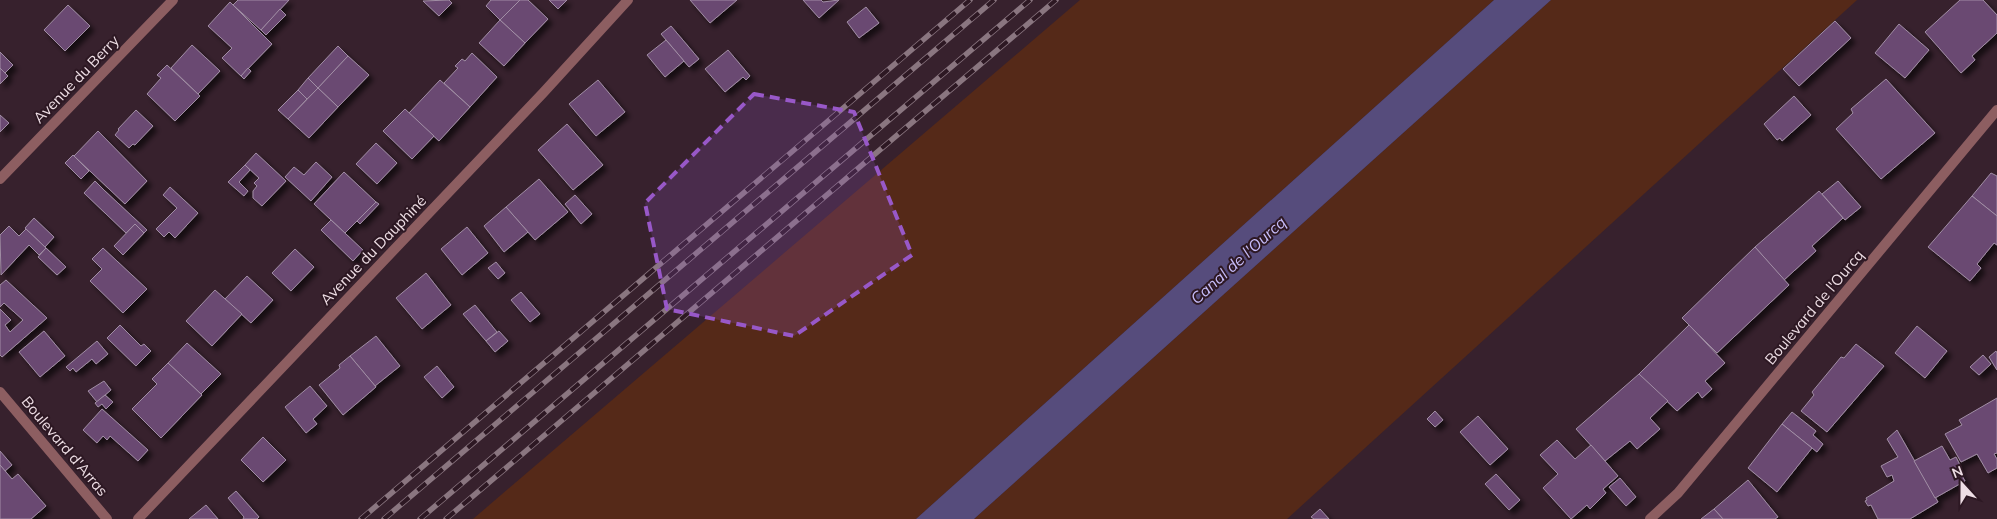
<svg xmlns="http://www.w3.org/2000/svg" width="1997" height="519" viewBox="0 0 1997 519" font-family="Mulish,sans-serif">
<style>
.green{fill:#552918}
.water{fill:#564c7c}
.building{fill:#6a4972;stroke:#a18ea5;filter:url(#shadow)}
.lines{fill:none;stroke-linecap:round;stroke-linejoin:round}
.minor{stroke:#8d5e61;stroke-width:10}
.rail-casing{stroke:#8a7680;stroke-width:5.5}
.rail{stroke:#2d1823;stroke-width:4;stroke-dasharray:11;stroke-linecap:butt}
.marked{fill:#9858c8;fill-opacity:0.2;stroke:#9858c8;stroke-width:4;stroke-dasharray:10 6;stroke-linejoin:round}
.labels{text-anchor:middle;dominant-baseline:central;stroke-width:4;stroke-linejoin:round;paint-order:stroke}
.street-label{font-size:15px;fill:#eedee5;stroke:#2d1823}
.water-label{font-size:16px;font-style:italic;fill:#c6bcf9;stroke:#2d1823}
</style>
<defs>
<filter id="shadow"><feDropShadow dx="4.5" dy="4.5" stdDeviation="2.5" flood-color="#0009"/></filter>
</defs>
<rect width="100%" height="100%" fill="#37212d"/>
<g class="green">
<polygon points="1080,0 1494,0 916,519 473,519"/>
<polygon points="1551,0 1857,0 1287,519 974,519"/>
</g>
<polygon class="water" points="1494,0 1551,0 974,519 916,519"/>
<g class="building">
<polygon points="238,0 289,0 261,30 233,5"/>
<polygon points="449,0 452,3 439,16 423,1"/>
<polygon points="491,0 520,0 500,20 486,6"/>
<polygon points="520,0 528,0 548,19 525,43 500,20"/>
<polygon points="549,0 567,0 558,9"/>
<polygon points="690,0 737,0 710,23"/>
<polygon points="803,0 821,0 823,2 839,0 819,18"/>
<polygon points="1960,0 1983,0 1997,15 1997,33 1972,56 1975,60 1961,73 1925,32"/>
<polygon points="230,2 272,44 241,76 222,58 232,48 208,26"/>
<polygon points="68,5 90,26 65,51 44,30"/>
<polygon points="866,7 879,23 859,38 847,22"/>
<polygon points="280,9 286,15 266,35 261,30"/>
<polygon points="500,20 525,43 504,66 479,43"/>
<polygon points="1835,21 1851,38 1799,86 1783,69"/>
<polygon points="1899,24 1929,50 1905,78 1875,53"/>
<polygon points="671,26 699,59 689,67 661,34"/>
<polygon points="666,40 684,61 665,77 647,55"/>
<polygon points="192,45 220,71 198,94 171,68"/>
<polygon points="338,46 348,56 318,88 308,78"/>
<polygon points="728,50 750,76 746,80 743,77 725,92 705,69"/>
<polygon points="0,52 13,65 5,73 0,68"/>
<polygon points="472,53 497,77 470,107 444,83 458,68 455,66 462,59 465,61"/>
<polygon points="348,56 369,75 338,107 318,88"/>
<polygon points="167,65 200,96 175,121 147,94 161,78 157,75"/>
<polygon points="0,68 8,76 0,84"/>
<polygon points="248,68 251,71 244,79 241,76"/>
<polygon points="308,78 318,88 307,99 298,90"/>
<polygon points="1886,79 1935,133 1881,179 1836,129 1853,113 1851,109"/>
<polygon points="440,80 470,107 439,141 409,113"/>
<polygon points="598,80 625,112 596,136 569,104"/>
<polygon points="318,88 338,107 309,138 288,119"/>
<polygon points="298,90 307,99 288,119 278,110"/>
<polygon points="1794,96 1811,115 1782,141 1780,138 1777,140 1764,124"/>
<polygon points="405,109 434,136 412,159 383,131"/>
<polygon points="136,110 153,126 135,145 133,144 129,148 115,135 119,130 118,129"/>
<polygon points="0,115 9,123 0,132"/>
<polygon points="567,124 603,165 573,190 538,150"/>
<polygon points="98,131 147,181 125,204 74,156"/>
<polygon points="376,143 397,163 377,184 356,164"/>
<polygon points="256,153 286,181 262,206 253,198 253,191 257,186 254,183 259,178 245,165"/>
<polygon points="73,155 89,171 81,179 65,163"/>
<polygon points="316,162 332,177 311,201 285,177 294,167 304,175"/>
<polygon points="245,165 250,170 239,182 248,191 244,196 228,182"/>
<polygon points="344,172 376,202 345,233 314,204"/>
<polygon points="1991,173 1997,176 1997,216 1972,196"/>
<polygon points="539,179 568,212 535,240 506,207"/>
<polygon points="95,181 105,191 147,230 144,233 135,224 126,233 84,193"/>
<polygon points="1838,181 1861,207 1845,220 1822,194"/>
<polygon points="170,187 198,213 175,238 169,232 164,237 156,229 177,208 163,195"/>
<polygon points="1819,191 1843,218 1812,246 1816,251 1784,280 1755,247"/>
<polygon points="575,195 592,214 581,224 565,204"/>
<polygon points="1972,196 1997,216 1997,245 1994,243 1977,264 1981,268 1970,281 1928,247"/>
<polygon points="376,202 379,204 360,224 357,221"/>
<polygon points="506,207 528,232 504,252 484,226"/>
<polygon points="34,218 54,237 45,247 25,228"/>
<polygon points="331,220 363,250 353,261 321,230"/>
<polygon points="135,224 144,233 123,255 114,246"/>
<polygon points="9,226 19,236 26,229 46,248 39,255 29,245 1,275 0,235"/>
<polygon points="467,227 488,253 462,275 441,249"/>
<polygon points="1755,247 1789,285 1717,353 1682,318"/>
<polygon points="46,248 66,267 57,275 38,257"/>
<polygon points="103,248 147,289 123,313 90,281 102,269 92,259"/>
<polygon points="295,249 314,267 291,291 272,273"/>
<polygon points="496,262 505,273 498,279 488,268"/>
<polygon points="426,273 451,305 422,329 396,298"/>
<polygon points="247,276 273,300 251,323 225,299"/>
<polygon points="6,280 47,318 2,357 0,355 0,309 11,320 5,325 10,332 23,320 4,303 0,307 0,285"/>
<polygon points="215,290 242,314 212,346 186,321"/>
<polygon points="521,292 540,314 530,322 511,300"/>
<polygon points="475,305 497,332 486,341 463,314"/>
<polygon points="120,325 141,346 144,344 151,351 136,366 107,338"/>
<polygon points="1689,325 1725,363 1705,381 1712,389 1702,398 1698,392 1677,411 1639,374"/>
<polygon points="1917,326 1947,351 1925,378 1895,353"/>
<polygon points="44,331 65,356 40,377 19,352"/>
<polygon points="499,331 508,341 495,352 486,341"/>
<polygon points="376,336 400,366 375,386 350,356"/>
<polygon points="97,341 108,354 96,364 92,359 76,372 73,368 70,371 66,367"/>
<polygon points="187,343 221,374 201,394 168,363"/>
<polygon points="1856,344 1884,366 1827,432 1801,411 1814,395 1812,392 1841,357 1844,358"/>
<polygon points="1996,351 1997,353 1997,370 1989,357"/>
<polygon points="1983,355 1991,364 1979,375 1970,367"/>
<polygon points="350,356 376,387 343,415 319,385 340,368 339,365"/>
<polygon points="168,363 202,395 161,438 132,409 157,384 152,379"/>
<polygon points="437,366 454,387 442,398 424,377"/>
<polygon points="1639,374 1668,401 1650,418 1660,429 1637,449 1630,441 1605,461 1576,429"/>
<polygon points="104,381 111,390 97,402 88,391"/>
<polygon points="310,386 327,406 313,419 317,424 306,433 285,407"/>
<polygon points="105,395 113,402 106,409 102,404 98,407 95,403"/>
<polygon points="1997,398 1997,453 1994,454 1997,459 1997,468 1988,473 1977,454 1961,462 1945,434 1962,425 1959,420"/>
<polygon points="102,409 148,450 138,461 110,436 107,440 103,436 97,443 83,430"/>
<polygon points="1435,411 1443,420 1435,427 1427,419"/>
<polygon points="1792,412 1816,431 1813,435 1823,444 1817,452 1782,424"/>
<polygon points="1478,416 1508,449 1490,465 1460,432"/>
<polygon points="1782,424 1812,448 1777,492 1748,468"/>
<polygon points="1897,430 1938,502 1910,519 1878,519 1871,505 1868,506 1865,501 1867,500 1866,498 1894,481 1892,475 1887,477 1881,466 1898,457 1887,439"/>
<polygon points="263,437 286,460 263,482 241,460"/>
<polygon points="1557,440 1575,459 1591,445 1618,476 1603,489 1606,493 1590,509 1587,505 1571,519 1543,488 1558,474 1540,455"/>
<polygon points="1942,446 1950,460 1956,457 1961,467 1958,469 1965,481 1935,498 1914,461"/>
<polygon points="0,451 12,465 5,471 0,465"/>
<polygon points="0,465 12,479 18,474 46,506 31,519 0,519"/>
<polygon points="1496,474 1520,500 1509,510 1485,484"/>
<polygon points="1620,478 1636,497 1626,506 1609,487"/>
<polygon points="1748,480 1778,517 1775,519 1723,519 1714,509"/>
<polygon points="236,491 259,517 257,519 243,519 244,517 228,498"/>
<polygon points="206,505 218,519 189,519"/>
<polygon points="1320,509 1329,519 1314,519 1311,517"/>
<polygon points="1714,509 1723,519 1701,519"/>
</g>
<g class="lines">
<g class="minor">
<polyline points="0,179 173,0"/>
<polyline points="0,392 107,519"/>
<polyline points="138,519 543,93 628,0"/>
<polyline points="1650,519 1678,493 1997,110"/>
</g>
<g class="rail-casing">
<g id="rail">
<polyline points="361,519 970,0"/>
<polyline points="384,519 994,0"/>
<polyline points="420,519 1030,0"/>
<polyline points="446,519 1056,0"/>
</g>
</g>
<use href="#rail" class="rail"/>
</g>
<path class="marked" d="M754,94L854,112L912,255L794,336L667,309L645,203Z"/>
<g class="labels">
<g class="street-label">
<text transform="translate(76 79) rotate(-46)">Avenue du Berry</text>
<text transform="translate(373 250) rotate(-46)">Avenue du Dauphiné</text>
<text transform="translate(1814 307) rotate(-50)">Boulevard de l'Ourcq</text>
<text transform="translate(65 446) rotate(50)">Boulevard d'Arras</text>
</g>
<g class="water-label">
<text transform="translate(1238 260) rotate(-42)">Canal de l'Ourcq</text>
</g>
</g>
<g transform="translate(1962 484) rotate(339)" stroke="#2d1823" stroke-width="4" paint-order="stroke">
<path d="M0-4L9 19L0 12L-9 19Z" fill="#eedee5"/>
<text y="-8" font-size="14" font-weight="bold" text-anchor="middle" fill="#eedee5">N</text>
</g>
</svg>
